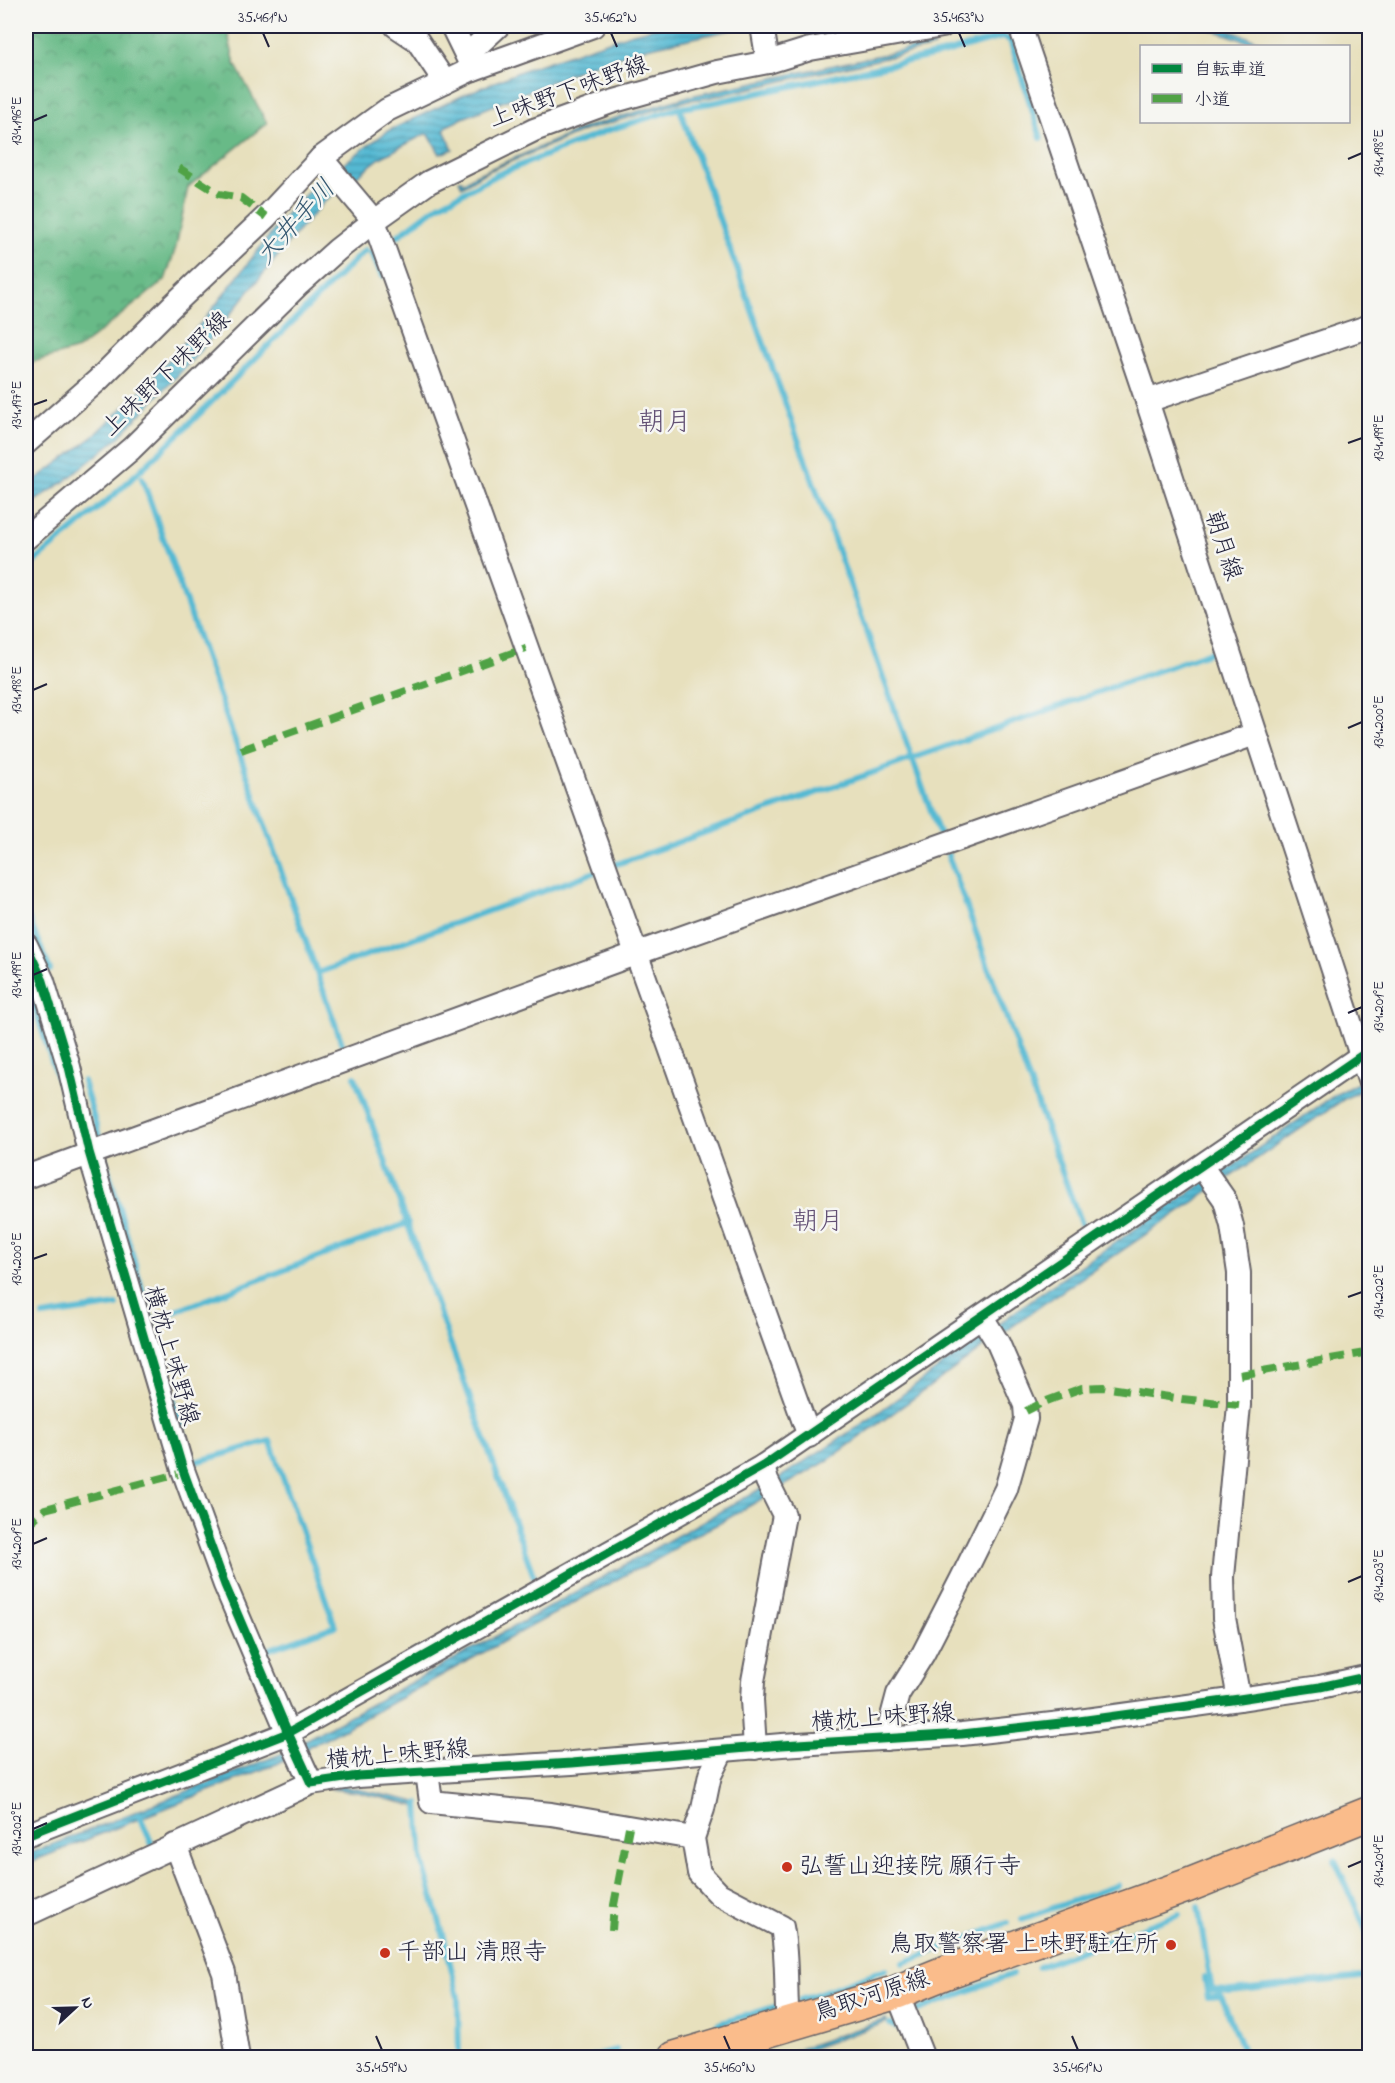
<svg xmlns="http://www.w3.org/2000/svg" width="1395" height="2083" viewBox="0 0 1395 2083" font-family="'Indie Flower','Klee One',sans-serif">
<style>
.forest{fill:url(#forest-crowns);stroke:#446e61;stroke-width:1.5}
.water{fill:url(#water-rules);stroke:#3b6e87;stroke-width:1.5}
.lines{fill:none;stroke-linecap:round;stroke-linejoin:round}
.stream{stroke:#54b9d3;stroke-width:6}
.minor-casing{stroke:#676468;stroke-width:26}
.primary-casing{stroke:#676468;stroke-width:36}
.minor{stroke:#fff;stroke-width:22}
.primary{stroke:#fabc8b;stroke-width:33}
.quiet{stroke:#50a245;stroke-width:8;stroke-dasharray:15 8;stroke-linecap:butt}
.cycleway-casing{stroke:#f6f6f2;stroke-width:13}
.cycleway{stroke:#00873e;stroke-width:9}
.ticks{fill:none;stroke:#22223b;stroke-width:2}
.poi-dot{fill:#c8321e;stroke:#f6f6f2;stroke-width:2}
.labels{text-anchor:middle;dominant-baseline:central;stroke-width:5;stroke-linejoin:round;paint-order:stroke}
.street-label{font-size:24px;fill:#22223b;stroke:#f6f6f2}
.poi-label{font-size:24px;fill:#22223b;stroke:#f6f6f2;text-anchor:start}
.water-label{font-size:26px;font-style:italic;fill:#345770;stroke:#f6f6f2}
.neighbourhood-label{font-size:26px;fill:#625074;stroke:#f6f6f2}
.quarter-label{font-size:27px;fill:#625074;stroke:#f6f6f2}
.neatline{fill:none;stroke:#22223b;stroke-width:2}
.ticks-label{font-size:15px;text-anchor:middle;fill:#22223b}
</style>
<defs>
<pattern id="forest-crowns" width="20" height="18" patternUnits="userSpaceOnUse" patternTransform="scale(1.5)"><rect width="20" height="18" fill="#67ba87"/><path d="M2 6a3 3 0 1 1 6 0M12 15a3 3 0 1 1 6 0" fill="none" stroke="#549770"/></pattern>
<pattern id="water-rules" width="6" height="5" patternUnits="userSpaceOnUse" patternTransform="scale(1.5)"><rect width="6" height="5" fill="#54b9d3"/><path d="M0 2.5h6" fill="none" stroke="#4596ac"/></pattern>
</defs>
<rect width="100%" height="100%" fill="#f6f6f2"/>
<filter id="ink" filterUnits="userSpaceOnUse"><feTurbulence type="fractalNoise" baseFrequency=".0167" numOctaves="2"/><feDisplacementMap in="SourceGraphic" scale="12" xChannelSelector="R" yChannelSelector="G"/><feConvolveMatrix kernelMatrix="1 2 1 2 8 2 1 2 1" color-interpolation-filters="sRGB"/></filter>
<filter id="wash" filterUnits="userSpaceOnUse"><feTurbulence type="fractalNoise" baseFrequency=".008" numOctaves="4" result="noise"/><feDisplacementMap in="SourceGraphic" scale="24" xChannelSelector="R" yChannelSelector="G"/><feGaussianBlur stdDeviation="1.35" result="paint"/><feColorMatrix in="noise" values="0 0 0 0 0 0 0 0 0 0 0 0 0 0 0 0 0 1.4 0 .05"/><feComposite in="paint" operator="in"/></filter>
<g filter="url(#wash)">
<rect width="100%" height="100%" fill="#e7e0bd"/>
<polygon class="forest" points="26,26 226,26 235,64 267,123 188,187 176,247 165,280 78,349 26,364"/>
<g class="water">
<polygon points="663,26 750,26 646,48 589,66 463,118 447,126 444,130 453,149 440,154 429,135 425,134 380,158 324,202 294,236 198,354 118,438 64,482 26,507 26,487 93,437 149,382 207,316 287,213 314,186 367,146 388,131 466,94 526,69 633,33"/>
<polygon points="1201,26 1216,26 1274,46 1260,46"/>
<polygon points="931,44 934,47 707,98 689,100 586,130 484,173 462,187 459,180 462,180 463,183 473,176 586,127 686,97"/>
<polygon points="1369,1077 1369,1086 1346,1098 1042,1305 827,1461 720,1523 684,1541 672,1551 644,1567 632,1571 322,1741 310,1745 305,1751 301,1742 524,1621 773,1482 868,1420 1042,1292 1205,1182 1218,1176 1335,1095"/>
<polygon points="286,1752 289,1759 26,1864 26,1855"/>
<polygon points="343,1786 417,1802 416,1806 357,1792 331,1789"/>
<polygon points="886,2019 887,2022 788,2057 775,2057"/>
</g>
<g class="lines">
<g class="stream">
<polyline points="681,112 941,839"/>
<polyline points="395,238 439,205 499,174 606,131 676,109 716,102 941,54 1002,37 1010,40 1041,138"/>
<polyline points="371,252 382,276"/>
<polyline points="142,478 345,1052"/>
<polyline points="26,569 114,495 184,429 365,250"/>
<polyline points="948,855 1081,1224"/>
<polyline points="614,865 1213,651"/>
<polyline points="26,913 50,970"/>
<polyline points="320,972 595,872"/>
<polyline points="26,979 69,1115"/>
<polyline points="355,1077 534,1577"/>
<polyline points="83,1081 99,1136"/>
<polyline points="105,1159 192,1463 270,1441 335,1626 264,1651 266,1656"/>
<polyline points="43,1316 117,1305"/>
<polyline points="153,1320 408,1223"/>
<polyline points="418,1804 422,1860 444,1937 458,1997 459,2058"/>
<polyline points="139,1814 154,1849"/>
<polyline points="1335,1860 1370,1939"/>
<polyline points="1198,1907 1212,1990 1230,1991 1370,1976"/>
<polyline points="1022,1919 1118,1885"/>
<polyline points="903,1963 1007,1923"/>
<polyline points="1038,1967 1179,1914"/>
<polyline points="1205,1978 1208,1997 1221,1996 1246,2058"/>
<polyline points="800,2000 886,1969"/>
<polyline points="916,2011 1012,1974"/>
<polyline points="718,2024 777,2006"/>
<polyline points="890,2024 902,2029 903,2033"/>
<polyline points="587,2058 616,2050"/>
</g>
</g>
</g>
<g filter="url(#ink)">
<g class="lines">
<g class="minor-casing">
<g id="minor">
<polyline points="396,26 417,40 445,82"/>
<polyline points="452,26 473,69"/>
<polyline points="762,26 768,62"/>
<polyline points="1020,26 1147,401 1370,1083"/>
<polyline points="467,55 498,26"/>
<polyline points="321,158 374,221 809,1436"/>
<polyline points="1147,401 1370,326"/>
<polyline points="26,443 98,380 172,306 266,217 321,158 387,110 468,71 593,26"/>
<polyline points="26,538 131,449 299,284 337,250 374,221 429,182 534,130 611,102 717,72 768,62 810,49 942,26"/>
<polyline points="26,945 43,981 69,1067 89,1152 183,1470 225,1585 288,1733 311,1783 358,1776 572,1763 782,1745 962,1734 1079,1721 1239,1699 1320,1687 1370,1676"/>
<polyline points="1202,1167 1225,1200 1232,1226 1239,1273 1239,1405 1223,1577 1224,1618 1239,1699"/>
<polyline points="26,1177 635,954 1255,734"/>
<polyline points="886,1739 898,1694 923,1654 961,1580 1006,1489 1026,1419 1025,1405 998,1343 982,1317"/>
<polyline points="755,1748 752,1700 753,1681 784,1515 767,1481 763,1466"/>
<path d="M722,1751L710,1775L703,1809L693,1838L699,1873L719,1894L782,1927C788,1959 785,1992 788,2024"/>
<polyline points="427,1772 431,1802 551,1814 693,1838"/>
<polyline points="26,1835 288,1733 763,1466 1361,1056 1370,1054"/>
<polyline points="175,1845 224,1973 238,2058"/>
<polyline points="26,1915 311,1783"/>
<polyline points="897,1992 923,2058"/>
</g>
</g>
<g class="primary-casing">
<polyline id="primary" points="675,2058 897,1992 944,1973 1189,1885 1370,1813"/>
</g>
<use href="#minor" class="minor"/>
<use href="#primary" class="primary"/>
<g class="quiet">
<polyline points="179,168 219,194 241,198 266,217"/>
<polyline points="241,750 526,648"/>
<polyline points="1240,1375 1370,1352"/>
<polyline points="1026,1411 1044,1402 1082,1388 1103,1387 1182,1399 1239,1405"/>
<polyline points="26,1526 45,1509 178,1474"/>
<polyline points="612,1930 614,1905 629,1827"/>
</g>
<g class="cycleway-casing">
<g id="cycleway">
<polyline points="26,945 43,981 69,1067 89,1152 183,1470 225,1585 288,1733 311,1783 358,1776 572,1763 782,1745 962,1734 1079,1721 1239,1699 1320,1687 1370,1676"/>
<polyline points="26,1835 288,1733 763,1466 1361,1056 1370,1054"/>
</g>
</g>
<use href="#cycleway" class="cycleway"/>
</g>
</g>
<path class="ticks" d="M263,33L269,47M611,33L617,47M959,33L965,47M33,121L47,115M1348,159L1362,153M33,405L47,400M1348,443L1362,438M33,690L47,684M1348,728L1362,722M33,975L47,969M1348,1013L1362,1007M33,1259L47,1254M1348,1297L1362,1292M33,1544L47,1538M1348,1582L1362,1576M33,1829L47,1823M1348,1867L1362,1861M376,2036L382,2050M724,2036L730,2050M1072,2036L1078,2050"/>
<g class="poi-dot">
<circle cx="787" cy="1867" r="6"/>
<circle cx="1171" cy="1945" r="6"/>
<circle cx="385" cy="1953" r="6"/>
</g>
<g class="labels">
<g class="street-label">
<text transform="translate(569 93) rotate(-20)">上味野下味野線</text>
<text transform="translate(167 375) rotate(-44)">上味野下味野線</text>
<text transform="translate(1222 546) rotate(72)">朝月線</text>
<text transform="translate(170 1356) rotate(74)">横枕上味野線</text>
<text transform="translate(883 1719) rotate(-4)">横枕上味野線</text>
<text transform="translate(398 1756) rotate(-5)">横枕上味野線</text>
<text transform="translate(872 1997) rotate(-18)">鳥取河原線</text>
</g>
<g class="poi-label">
<text x="799" y="1867">弘誓山迎接院 願行寺</text>
<text x="1159" y="1945" text-anchor="end">鳥取警察署 上味野駐在所</text>
<text x="397" y="1953">千部山 清照寺</text>
</g>
<g class="water-label">
<text transform="translate(297 223) rotate(-48)">大井手川</text>
</g>
<g class="neighbourhood-label">
<text x="818" y="1223">朝月</text>
</g>
<g class="quarter-label">
<text x="665" y="423">朝月</text>
</g>
</g>
<rect width="1395" height="2083" fill="none" stroke="#f6f6f2" stroke-width="66"/>
<rect x="1140" y="45" width="210" height="78" fill="#f6f6f2" stroke="#a1a1a9" stroke-width="1.5"/>
<rect x="1152" y="64" width="30" height="9" fill="#00873e" stroke="#a1a1a9" stroke-width="1.5"/>
<text x="1194" y="75" font-size="18" fill="#22223b">自転車道</text>
<rect x="1152" y="94" width="30" height="9" fill="#50a245" stroke="#a1a1a9" stroke-width="1.5"/>
<text x="1194" y="105" font-size="18" fill="#22223b">小道</text>
<g transform="translate(75 2008) rotate(68)" stroke="#f6f6f2" stroke-width="4.5" paint-order="stroke">
<path d="M0-4.5L10 22L0 15L-10 22Z" fill="#22223b"/>
<text y="-9" font-size="16" font-weight="bold" text-anchor="middle" fill="#22223b">N</text>
</g>
<rect x="33" y="33" width="1329" height="2017" class="neatline"/>
<g class="ticks-label">
<text x="263" y="22">35.461°N</text>
<text x="611" y="22">35.462°N</text>
<text x="959" y="22">35.463°N</text>
<text transform="translate(16 121) rotate(-90)" y="5">134.196°E</text>
<text transform="translate(1378 153) rotate(-90)" y="5">134.198°E</text>
<text transform="translate(16 405) rotate(-90)" y="5">134.197°E</text>
<text transform="translate(1378 438) rotate(-90)" y="5">134.199°E</text>
<text transform="translate(16 690) rotate(-90)" y="5">134.198°E</text>
<text transform="translate(1378 722) rotate(-90)" y="5">134.200°E</text>
<text transform="translate(16 975) rotate(-90)" y="5">134.199°E</text>
<text transform="translate(1378 1007) rotate(-90)" y="5">134.201°E</text>
<text transform="translate(16 1259) rotate(-90)" y="5">134.200°E</text>
<text transform="translate(1378 1292) rotate(-90)" y="5">134.202°E</text>
<text transform="translate(16 1544) rotate(-90)" y="5">134.201°E</text>
<text transform="translate(1378 1576) rotate(-90)" y="5">134.203°E</text>
<text transform="translate(16 1829) rotate(-90)" y="5">134.202°E</text>
<text transform="translate(1378 1861) rotate(-90)" y="5">134.204°E</text>
<text x="382" y="2072">35.459°N</text>
<text x="730" y="2072">35.460°N</text>
<text x="1078" y="2072">35.461°N</text>
</g>
</svg>
